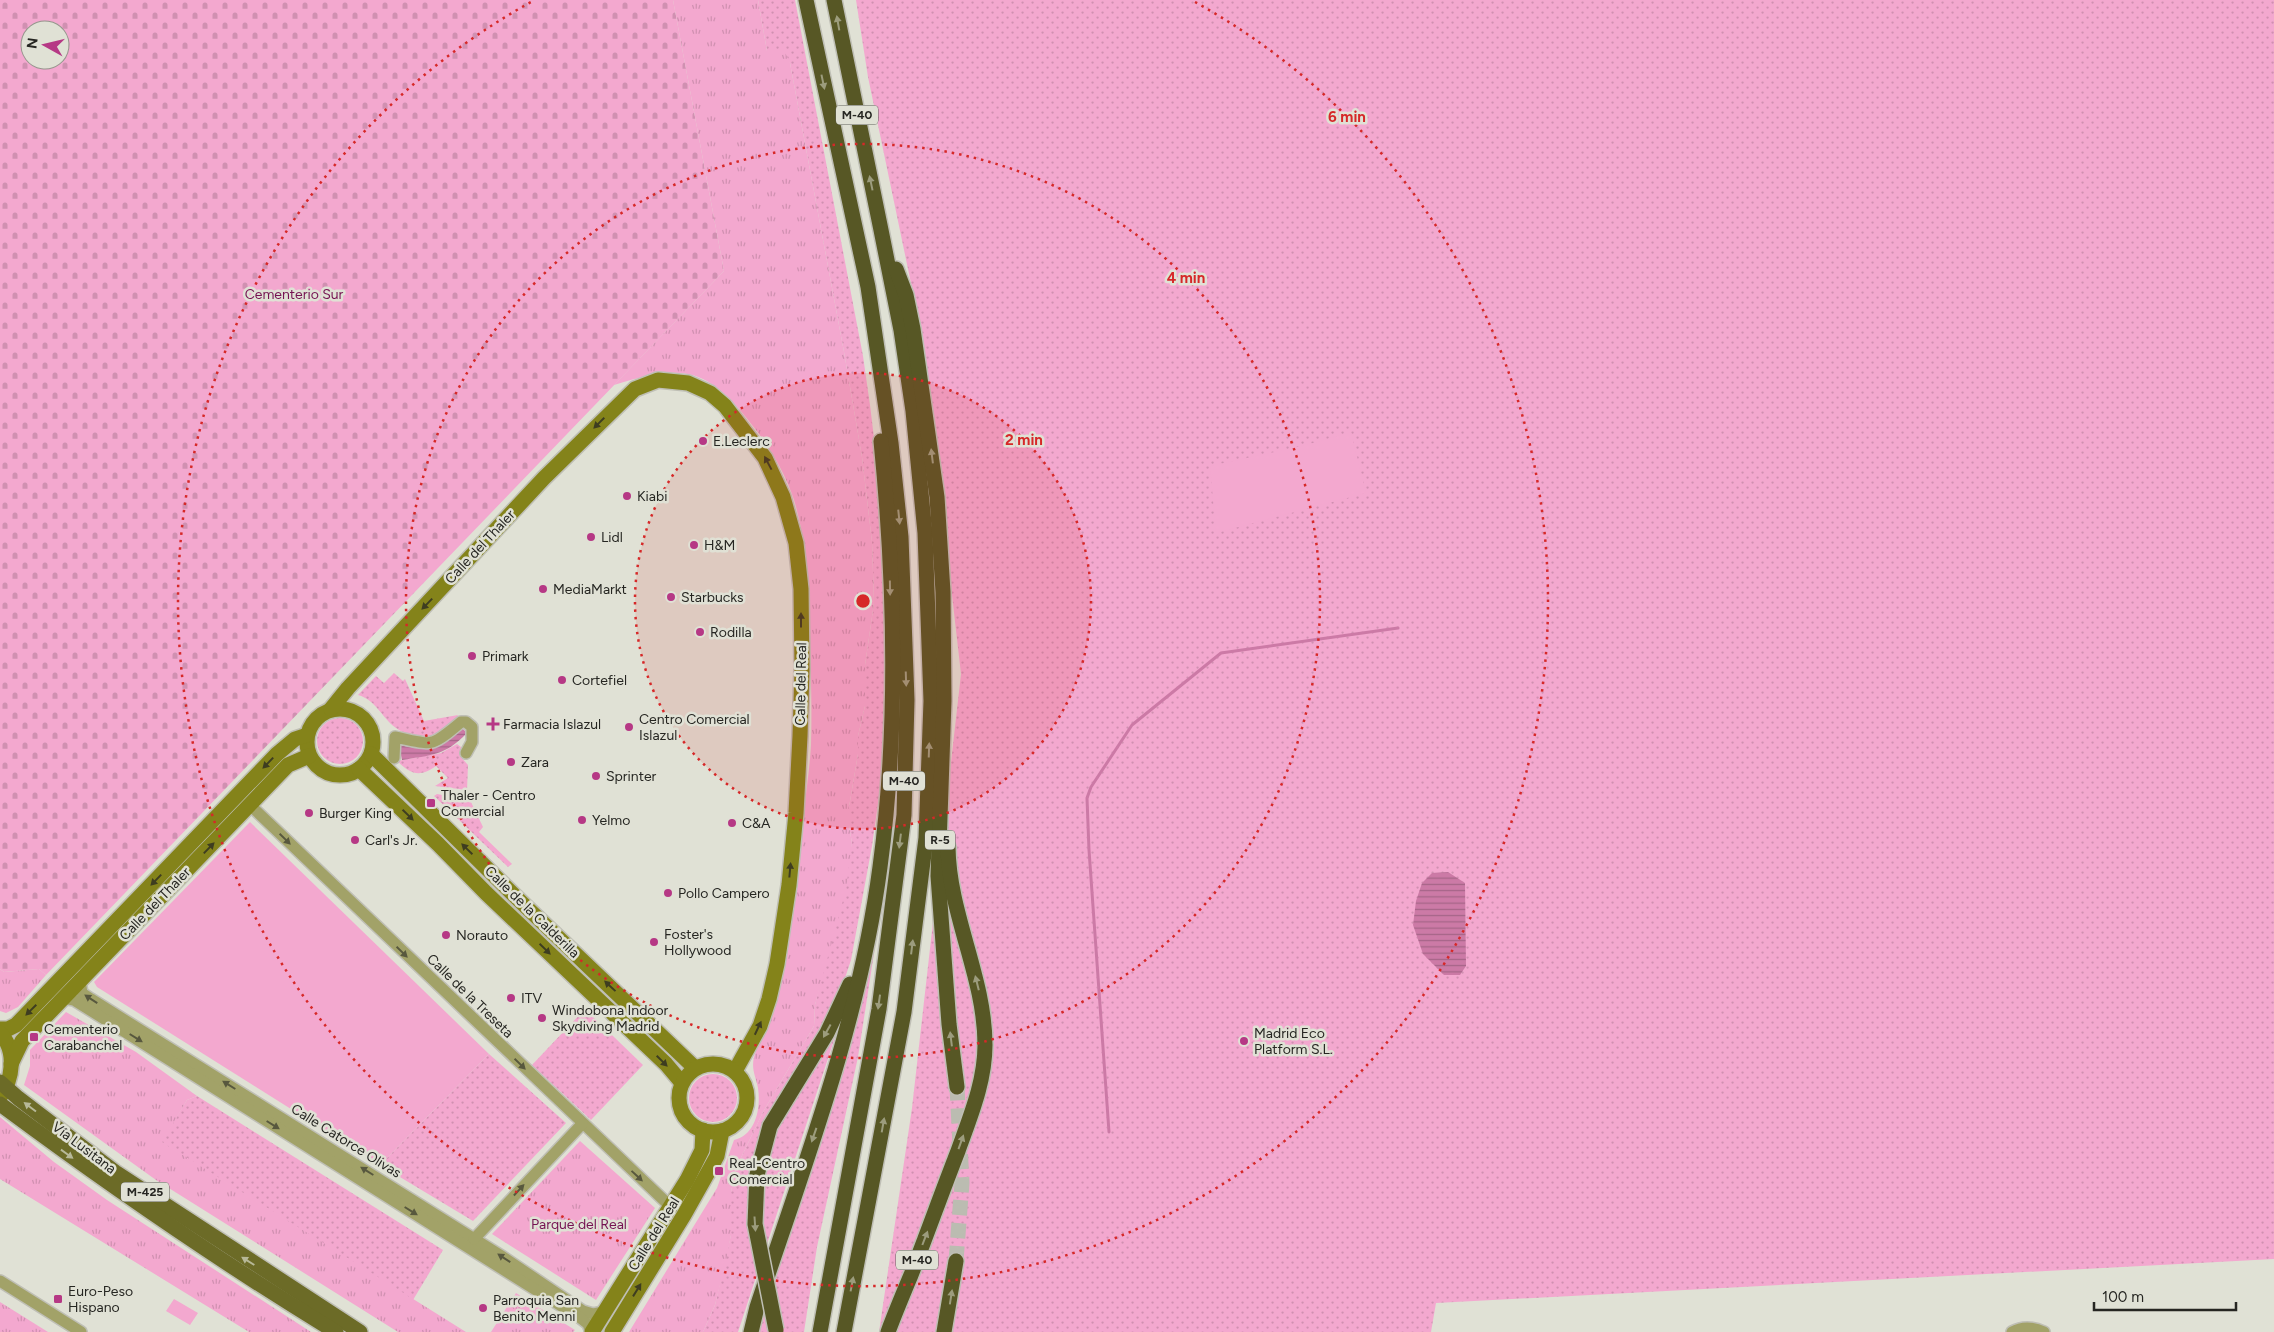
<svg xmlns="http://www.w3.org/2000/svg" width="2274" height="1332" viewBox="0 0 2274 1332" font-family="Figtree,sans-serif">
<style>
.grass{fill:url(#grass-dots)}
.cemetery{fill:url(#cemetery-stones);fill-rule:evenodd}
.park{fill:url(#park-tufts)}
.pitch{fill:#f3a8cf}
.water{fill:url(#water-rules)}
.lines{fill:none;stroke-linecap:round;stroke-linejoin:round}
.stream{stroke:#cc7aa6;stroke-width:3}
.highway-tunnel{stroke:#bbbcb1;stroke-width:15;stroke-dasharray:15 8;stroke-linecap:butt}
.street-casing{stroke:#bfbfb5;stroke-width:14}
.secondary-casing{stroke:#bfbfb5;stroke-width:18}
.primary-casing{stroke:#bfbfb5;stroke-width:18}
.highway-casing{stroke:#bfbfb5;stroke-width:18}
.street{stroke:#a2a268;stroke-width:11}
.secondary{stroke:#84831a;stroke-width:15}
.primary{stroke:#6c6b27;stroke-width:15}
.highway{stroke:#575725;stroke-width:15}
.highway-bridge-casing{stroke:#bfbfb5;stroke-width:18;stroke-linecap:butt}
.highway-bridge{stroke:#575725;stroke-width:15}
.oneway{fill:#9c9c7d}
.oneway2{fill:#3e3d20}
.oneway3{fill:#58583e}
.oneway4{fill:#b7b898}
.ring{fill:none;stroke:#d62828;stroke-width:2.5;stroke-dasharray:2.5 5}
.poi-dot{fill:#b63885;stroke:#e0e1d5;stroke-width:2}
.labels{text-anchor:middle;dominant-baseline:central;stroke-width:5;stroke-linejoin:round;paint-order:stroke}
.shield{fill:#e0e1d5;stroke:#5e5e58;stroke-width:1}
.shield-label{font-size:12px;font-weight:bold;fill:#262622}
.park-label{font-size:14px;fill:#751352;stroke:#e0e1d5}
.poi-label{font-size:14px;fill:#262622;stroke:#e0e1d5;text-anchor:start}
.street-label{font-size:14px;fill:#262622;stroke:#e0e1d5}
.centre{fill:#d62828;stroke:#e0e1d5;stroke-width:2.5}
.ring-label{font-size:15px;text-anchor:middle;font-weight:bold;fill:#d62828;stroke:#e0e1d5;stroke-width:5;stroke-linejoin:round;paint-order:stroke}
</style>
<defs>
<pattern id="grass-dots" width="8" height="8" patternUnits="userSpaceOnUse" patternTransform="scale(1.25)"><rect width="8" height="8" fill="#f3a8cf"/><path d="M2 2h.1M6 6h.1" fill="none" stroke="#d090b1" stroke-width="1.8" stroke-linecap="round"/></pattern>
<pattern id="cemetery-stones" width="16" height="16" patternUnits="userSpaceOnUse" patternTransform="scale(1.25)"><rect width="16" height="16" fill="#f3a8cf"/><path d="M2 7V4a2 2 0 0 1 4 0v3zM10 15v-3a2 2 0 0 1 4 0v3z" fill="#d090b1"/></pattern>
<pattern id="park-tufts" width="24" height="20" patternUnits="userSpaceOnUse" patternTransform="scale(1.25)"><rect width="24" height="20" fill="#f3a8cf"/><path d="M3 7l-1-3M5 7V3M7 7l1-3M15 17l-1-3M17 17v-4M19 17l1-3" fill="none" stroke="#d090b1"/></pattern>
<pattern id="water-rules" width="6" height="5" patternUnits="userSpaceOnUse" patternTransform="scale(1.25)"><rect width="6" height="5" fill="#cc7aa6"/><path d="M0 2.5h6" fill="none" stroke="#a56487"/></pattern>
</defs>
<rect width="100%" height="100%" fill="#e0e1d5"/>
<g class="grass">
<polygon points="758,0 795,0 863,356 870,405 880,488 885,556 887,740 872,846 851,960 842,987 821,1030 783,1090 766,1125 773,1131 841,1019 738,1332 703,1332 715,1305 731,1235 731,1192 736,1168 763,1112 814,1026 815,1005 852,843 849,826 849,807 858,754 858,736 865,706 865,665 874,603 872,542 862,457 844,352 790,63 767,51"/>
<polygon points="856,0 2274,0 2274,1259 1436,1303 1431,1332 879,1332 912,1108 961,674 923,341 868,77"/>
<path d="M394,673L403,681L405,679L424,721L458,715L455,722L430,740C418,737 406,735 396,728C382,718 376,700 358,695L376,676L384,683Z"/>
<circle cx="340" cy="741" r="23"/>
<path d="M457,744L461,747L460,756L468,765L467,790L435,786L448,778L436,766C419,778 411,774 397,761L441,753Z"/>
<polygon points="437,794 470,800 483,827 479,832 512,864 508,867 434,796"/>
<polygon points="877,934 858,1057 817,1247 804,1332 757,1332 773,1271 849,1052"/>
<polygon points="585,1009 643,1065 591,1120 532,1065"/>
<polygon points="489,1054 566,1123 473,1221 380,1165"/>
<circle cx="713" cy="1098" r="24"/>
<polygon points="197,1096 443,1250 413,1300 161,1142 187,1100"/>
</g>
<path class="cemetery" d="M0,0H673L724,271L46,975L39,969L4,972L0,969ZM30,30H60V60H30Z"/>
<g class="park">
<path d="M673,0H758L767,51L783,48L790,63L844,352L862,457L872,542L874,603L865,665V706L858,736V754L849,807V826L852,843L846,889L815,1005L814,1026L763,1112L736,1168L731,1192V1235L726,1261L715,1305L703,1332H629L717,1188L734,1140C756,1135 761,1108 758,1088C756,1077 751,1070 754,1057C758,1043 767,1030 771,1015C777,993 779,970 783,948C792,900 799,852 805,804C807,784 810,764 811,745C812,711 811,678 810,644C810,596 808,547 794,500C785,473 770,447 752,425C706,366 683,364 614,385L724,271Z"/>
<polygon points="0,969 4,972 39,969 46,975 18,1007 6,1013 0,1011"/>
<polygon points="66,1012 136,1052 197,1096 187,1100 162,1142 466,1332 398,1332 156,1180 24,1085 30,1066 30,1050"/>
<polygon points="0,1117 54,1162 107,1200 311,1332 249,1332 0,1179"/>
<polygon points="580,1141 655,1208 596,1300 492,1234"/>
<polygon points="516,1293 575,1330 573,1332 491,1332"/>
<polygon points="0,1302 48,1332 0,1332"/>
</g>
<g class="pitch">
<polygon points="1351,432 1366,493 1216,533 1210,466 1306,445"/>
<polygon points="250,822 489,1054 380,1165 97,987 94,982"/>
<polygon points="174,1299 198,1313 190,1325 166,1311"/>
</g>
<g class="water">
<path d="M462,728L467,733C445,756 431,755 402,760L399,745C428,751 440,750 462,728Z"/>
<polygon points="1448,872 1465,883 1466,966 1460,975 1444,975 1423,954 1413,925 1416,901 1422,883 1432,873"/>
</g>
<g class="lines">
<polyline class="stream" points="1109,1132 1089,850 1087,798 1091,787 1132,725 1221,653 1398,628"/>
<polyline class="highway-tunnel" points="956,1261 962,1183 957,1087"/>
<g class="street-casing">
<g id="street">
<path d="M394,758L395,737C434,745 430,748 461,722H466L472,727V742L466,753"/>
<polyline points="250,805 671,1207"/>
<polyline points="80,981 82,993 91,999 503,1257 583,1311 593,1314 606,1311"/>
<polyline points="63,998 74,1000 579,1317 588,1324 591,1332"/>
<polyline points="474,1239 582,1124"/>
<polyline points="0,1281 81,1332"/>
<path d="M2012,1332C2023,1326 2033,1327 2044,1332"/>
</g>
</g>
<g class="secondary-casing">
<g id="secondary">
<circle cx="340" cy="742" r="33"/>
<polyline points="331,709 348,688 544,478 635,389 658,380 688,383 710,393 725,406 765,458 783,497 796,543 801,589 802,669 800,736 796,813 789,885 777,964 769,999 760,1026 735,1071"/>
<polyline points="371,754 522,903 695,1068"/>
<polyline points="359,769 438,844 486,893 666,1064 682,1083"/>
<polyline points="0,1029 8,1029 16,1025 277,754 295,739 307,735"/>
<path d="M0,1033C17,1051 13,1079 0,1097"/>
<polyline points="11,1064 22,1041 288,765 309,756"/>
<circle cx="713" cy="1098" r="34"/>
<polyline points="592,1332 687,1180 702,1150 703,1130"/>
<polyline points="612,1332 684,1215 711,1167 717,1156 722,1131"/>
</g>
</g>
<g class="primary-casing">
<g id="primary">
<polyline points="0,1082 18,1098 115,1172 360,1332"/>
<path d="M0,1104C109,1185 219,1261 336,1332"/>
</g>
</g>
<g class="highway-casing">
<g id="highway">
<polyline points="806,0 868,287 891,443 901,537 907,700 904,815 879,1009 820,1332"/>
<polyline points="834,0 881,230 901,330 913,411 925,533 931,701 926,838 904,1012 844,1332"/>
<polyline points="896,269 906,295 913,329 937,497 943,592 944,701 938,876 949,1024 957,1087"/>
<polyline points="757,1175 770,1126 827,1033 850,984"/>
<path d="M751,1332L757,1307C805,1163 860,1019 880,867C899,727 895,582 881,441"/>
<path d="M888,1332C895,1313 903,1294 911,1275C927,1234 942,1192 958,1151C970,1117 985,1082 985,1045C985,977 949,915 948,847"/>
<polyline points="944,1332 956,1261"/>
</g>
</g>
<use href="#street" class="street"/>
<use href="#secondary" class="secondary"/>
<use href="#primary" class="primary"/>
<use href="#highway" class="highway"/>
<g class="highway-bridge-casing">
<polyline id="highway-bridge" points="757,1175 755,1224 776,1330"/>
</g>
<use href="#highway-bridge" class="highway-bridge"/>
</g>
<defs><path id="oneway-solid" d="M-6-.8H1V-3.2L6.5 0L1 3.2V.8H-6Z" transform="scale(1.25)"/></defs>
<g class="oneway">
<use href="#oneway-solid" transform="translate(838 23) rotate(-100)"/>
<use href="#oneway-solid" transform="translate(823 82) rotate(78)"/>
<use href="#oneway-solid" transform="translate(871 183) rotate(-102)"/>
<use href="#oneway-solid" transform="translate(932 456) rotate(-97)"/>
<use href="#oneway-solid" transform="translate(899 517) rotate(84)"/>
<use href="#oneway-solid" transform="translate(890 588) rotate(89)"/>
<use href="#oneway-solid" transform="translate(906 679) rotate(88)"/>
<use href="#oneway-solid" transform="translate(929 750) rotate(-88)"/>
<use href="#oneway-solid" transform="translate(900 841) rotate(97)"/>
<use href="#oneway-solid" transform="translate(912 947) rotate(-83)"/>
<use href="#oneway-solid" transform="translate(977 983) rotate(-104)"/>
<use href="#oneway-solid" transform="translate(879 1002) rotate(98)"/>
<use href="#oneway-solid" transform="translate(827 1031) rotate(119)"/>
<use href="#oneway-solid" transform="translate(951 1039) rotate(-97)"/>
<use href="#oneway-solid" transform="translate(883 1125) rotate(-80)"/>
<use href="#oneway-solid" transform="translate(814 1135) rotate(109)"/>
<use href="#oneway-solid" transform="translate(961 1142) rotate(-70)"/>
<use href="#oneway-solid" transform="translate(755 1224) rotate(86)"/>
<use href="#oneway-solid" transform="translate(925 1238) rotate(-69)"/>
<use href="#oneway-solid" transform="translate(852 1284) rotate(-79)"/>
<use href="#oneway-solid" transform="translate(951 1297) rotate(-81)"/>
</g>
<g class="oneway2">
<use href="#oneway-solid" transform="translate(599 423) rotate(135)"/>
<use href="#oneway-solid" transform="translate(768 463) rotate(-118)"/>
<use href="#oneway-solid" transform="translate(427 604) rotate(134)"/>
<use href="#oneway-solid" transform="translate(801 620) rotate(-90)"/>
<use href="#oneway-solid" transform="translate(268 763) rotate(134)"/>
<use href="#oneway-solid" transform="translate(408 815) rotate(44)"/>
<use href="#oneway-solid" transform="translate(209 848) rotate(-46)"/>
<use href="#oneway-solid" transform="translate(467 849) rotate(-136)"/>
<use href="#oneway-solid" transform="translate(790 870) rotate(-85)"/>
<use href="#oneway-solid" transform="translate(156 880) rotate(134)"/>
<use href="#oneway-solid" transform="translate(545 949) rotate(44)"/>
<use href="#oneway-solid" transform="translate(610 986) rotate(-137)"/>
<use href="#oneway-solid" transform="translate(31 1010) rotate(135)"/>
<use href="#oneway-solid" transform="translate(758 1028) rotate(-65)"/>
<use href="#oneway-solid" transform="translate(662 1061) rotate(45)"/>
<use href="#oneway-solid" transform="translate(637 1290) rotate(-58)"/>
</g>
<g class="oneway3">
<use href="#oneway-solid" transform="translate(285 839) rotate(44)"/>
<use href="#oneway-solid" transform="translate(402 952) rotate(44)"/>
<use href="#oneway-solid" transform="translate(91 999) rotate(-147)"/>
<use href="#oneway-solid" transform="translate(136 1038) rotate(32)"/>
<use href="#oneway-solid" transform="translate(520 1064) rotate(44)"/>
<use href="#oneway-solid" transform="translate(229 1085) rotate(-148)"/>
<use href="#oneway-solid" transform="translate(273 1125) rotate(32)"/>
<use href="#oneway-solid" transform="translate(367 1171) rotate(-148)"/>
<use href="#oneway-solid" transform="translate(637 1176) rotate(43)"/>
<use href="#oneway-solid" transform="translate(519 1190) rotate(-47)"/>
<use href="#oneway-solid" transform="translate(411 1211) rotate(32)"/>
<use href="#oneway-solid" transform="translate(504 1258) rotate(-147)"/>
</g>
<g class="oneway4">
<use href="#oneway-solid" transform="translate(30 1107) rotate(-143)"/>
<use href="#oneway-solid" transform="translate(67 1154) rotate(36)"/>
<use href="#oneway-solid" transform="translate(248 1261) rotate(-148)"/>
</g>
<circle cx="863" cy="601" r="228" fill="#d62828" fill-opacity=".12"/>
<g class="ring">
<circle cx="863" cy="601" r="228"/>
<circle cx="863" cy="601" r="457"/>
<path d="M1195 2A685 685 0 1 1 531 2"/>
</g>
<g class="poi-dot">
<circle cx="703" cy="441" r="5"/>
<circle cx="627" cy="496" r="5"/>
<circle cx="591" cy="537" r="5"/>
<circle cx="694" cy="545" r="5"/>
<circle cx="543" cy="589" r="5"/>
<circle cx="671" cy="597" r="5"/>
<circle cx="700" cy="632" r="5"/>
<circle cx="472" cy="656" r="5"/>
<circle cx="562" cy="680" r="5"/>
<path d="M490.5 716.5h5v5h5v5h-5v5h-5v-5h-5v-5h5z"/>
<circle cx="629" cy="727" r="5"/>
<circle cx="511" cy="762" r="5"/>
<circle cx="596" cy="776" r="5"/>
<rect x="426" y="798" width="10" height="10" rx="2.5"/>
<circle cx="309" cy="813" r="5"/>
<circle cx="582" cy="820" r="5"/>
<circle cx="732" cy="823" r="5"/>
<circle cx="355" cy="840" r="5"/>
<circle cx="668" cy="893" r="5"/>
<circle cx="446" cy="935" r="5"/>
<circle cx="654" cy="942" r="5"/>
<circle cx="511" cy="998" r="5"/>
<circle cx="542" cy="1018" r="5"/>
<rect x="29" y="1032" width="10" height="10" rx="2.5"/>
<circle cx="1244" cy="1041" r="5"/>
<rect x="714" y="1166" width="10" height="10" rx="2.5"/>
<rect x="53" y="1294" width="10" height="10" rx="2.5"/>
<circle cx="483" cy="1308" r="5"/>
</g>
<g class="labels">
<g class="shield">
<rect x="836" y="105.5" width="42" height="19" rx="4"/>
<rect x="883" y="771.5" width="42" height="19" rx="4"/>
<rect x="925" y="830.5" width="30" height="19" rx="4"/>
<rect x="121" y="1182.5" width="48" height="19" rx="4"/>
<rect x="896" y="1250.5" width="42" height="19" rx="4"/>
</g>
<g class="shield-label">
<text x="857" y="115">M-40</text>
<text x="904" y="781">M-40</text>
<text x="940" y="840">R-5</text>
<text x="145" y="1192">M-425</text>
<text x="917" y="1260">M-40</text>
</g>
<g class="park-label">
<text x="294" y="294">Cementerio Sur</text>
<text x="579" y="1224">Parque del Real</text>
</g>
<g class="poi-label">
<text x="713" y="441">E.Leclerc</text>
<text x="637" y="496">Kiabi</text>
<text x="601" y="537">Lidl</text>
<text x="704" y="545">H&amp;M</text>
<text x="553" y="589">MediaMarkt</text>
<text x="681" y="597">Starbucks</text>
<text x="710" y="632">Rodilla</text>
<text x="482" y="656">Primark</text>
<text x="572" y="680">Cortefiel</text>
<text x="639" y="719">Centro Comercial<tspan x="639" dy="16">Islazul</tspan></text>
<text x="503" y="724">Farmacia Islazul</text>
<text x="521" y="762">Zara</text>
<text x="606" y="776">Sprinter</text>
<text x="441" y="795">Thaler - Centro<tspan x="441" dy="16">Comercial</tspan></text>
<text x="319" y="813">Burger King</text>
<text x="592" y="820">Yelmo</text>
<text x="742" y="823">C&amp;A</text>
<text x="365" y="840">Carl's Jr.</text>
<text x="678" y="893">Pollo Campero</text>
<text x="664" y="934">Foster's<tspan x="664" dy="16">Hollywood</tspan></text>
<text x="456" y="935">Norauto</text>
<text x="521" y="998">ITV</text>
<text x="552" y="1010">Windobona Indoor<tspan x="552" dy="16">Skydiving Madrid</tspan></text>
<text x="44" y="1029">Cementerio<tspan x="44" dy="16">Carabanchel</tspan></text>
<text x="1254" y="1033">Madrid Eco<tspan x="1254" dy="16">Platform S.L.</tspan></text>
<text x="729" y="1163">Real-Centro<tspan x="729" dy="16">Comercial</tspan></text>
<text x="68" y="1291">Euro-Peso<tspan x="68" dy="16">Hispano</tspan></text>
<text x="493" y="1300">Parroquia San<tspan x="493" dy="16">Benito Menni</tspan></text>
</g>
<g class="street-label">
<text transform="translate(480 547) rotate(-47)">Calle del Thaler</text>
<text transform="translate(801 684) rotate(-89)">Calle del Real</text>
<text transform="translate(155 904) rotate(-46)">Calle del Thaler</text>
<text transform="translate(532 912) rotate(44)">Calle de la Calderilla</text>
<text transform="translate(470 996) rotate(44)">Calle de la Treseta</text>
<text transform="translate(346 1141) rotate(32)">Calle Catorce Olivas</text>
<text transform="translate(84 1148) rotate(37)">Vía Lusitana</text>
<text transform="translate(654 1234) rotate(-58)">Calle del Real</text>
</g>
</g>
<circle cx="863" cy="601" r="8" class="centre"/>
<g class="ring-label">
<text x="1347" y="122">6 min</text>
<text x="1186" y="283">4 min</text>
<text x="1024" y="445">2 min</text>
</g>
<g transform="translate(45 45) rotate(278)"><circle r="24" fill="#e0e1d5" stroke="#96968d"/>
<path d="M0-4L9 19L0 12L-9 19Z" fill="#b63885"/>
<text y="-8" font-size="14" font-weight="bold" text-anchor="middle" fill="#262622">N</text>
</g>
<path d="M2094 1302v8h142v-8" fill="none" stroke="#262622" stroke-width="2.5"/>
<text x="2102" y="1302" font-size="15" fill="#262622" stroke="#e0e1d5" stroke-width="4" paint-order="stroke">100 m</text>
</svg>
